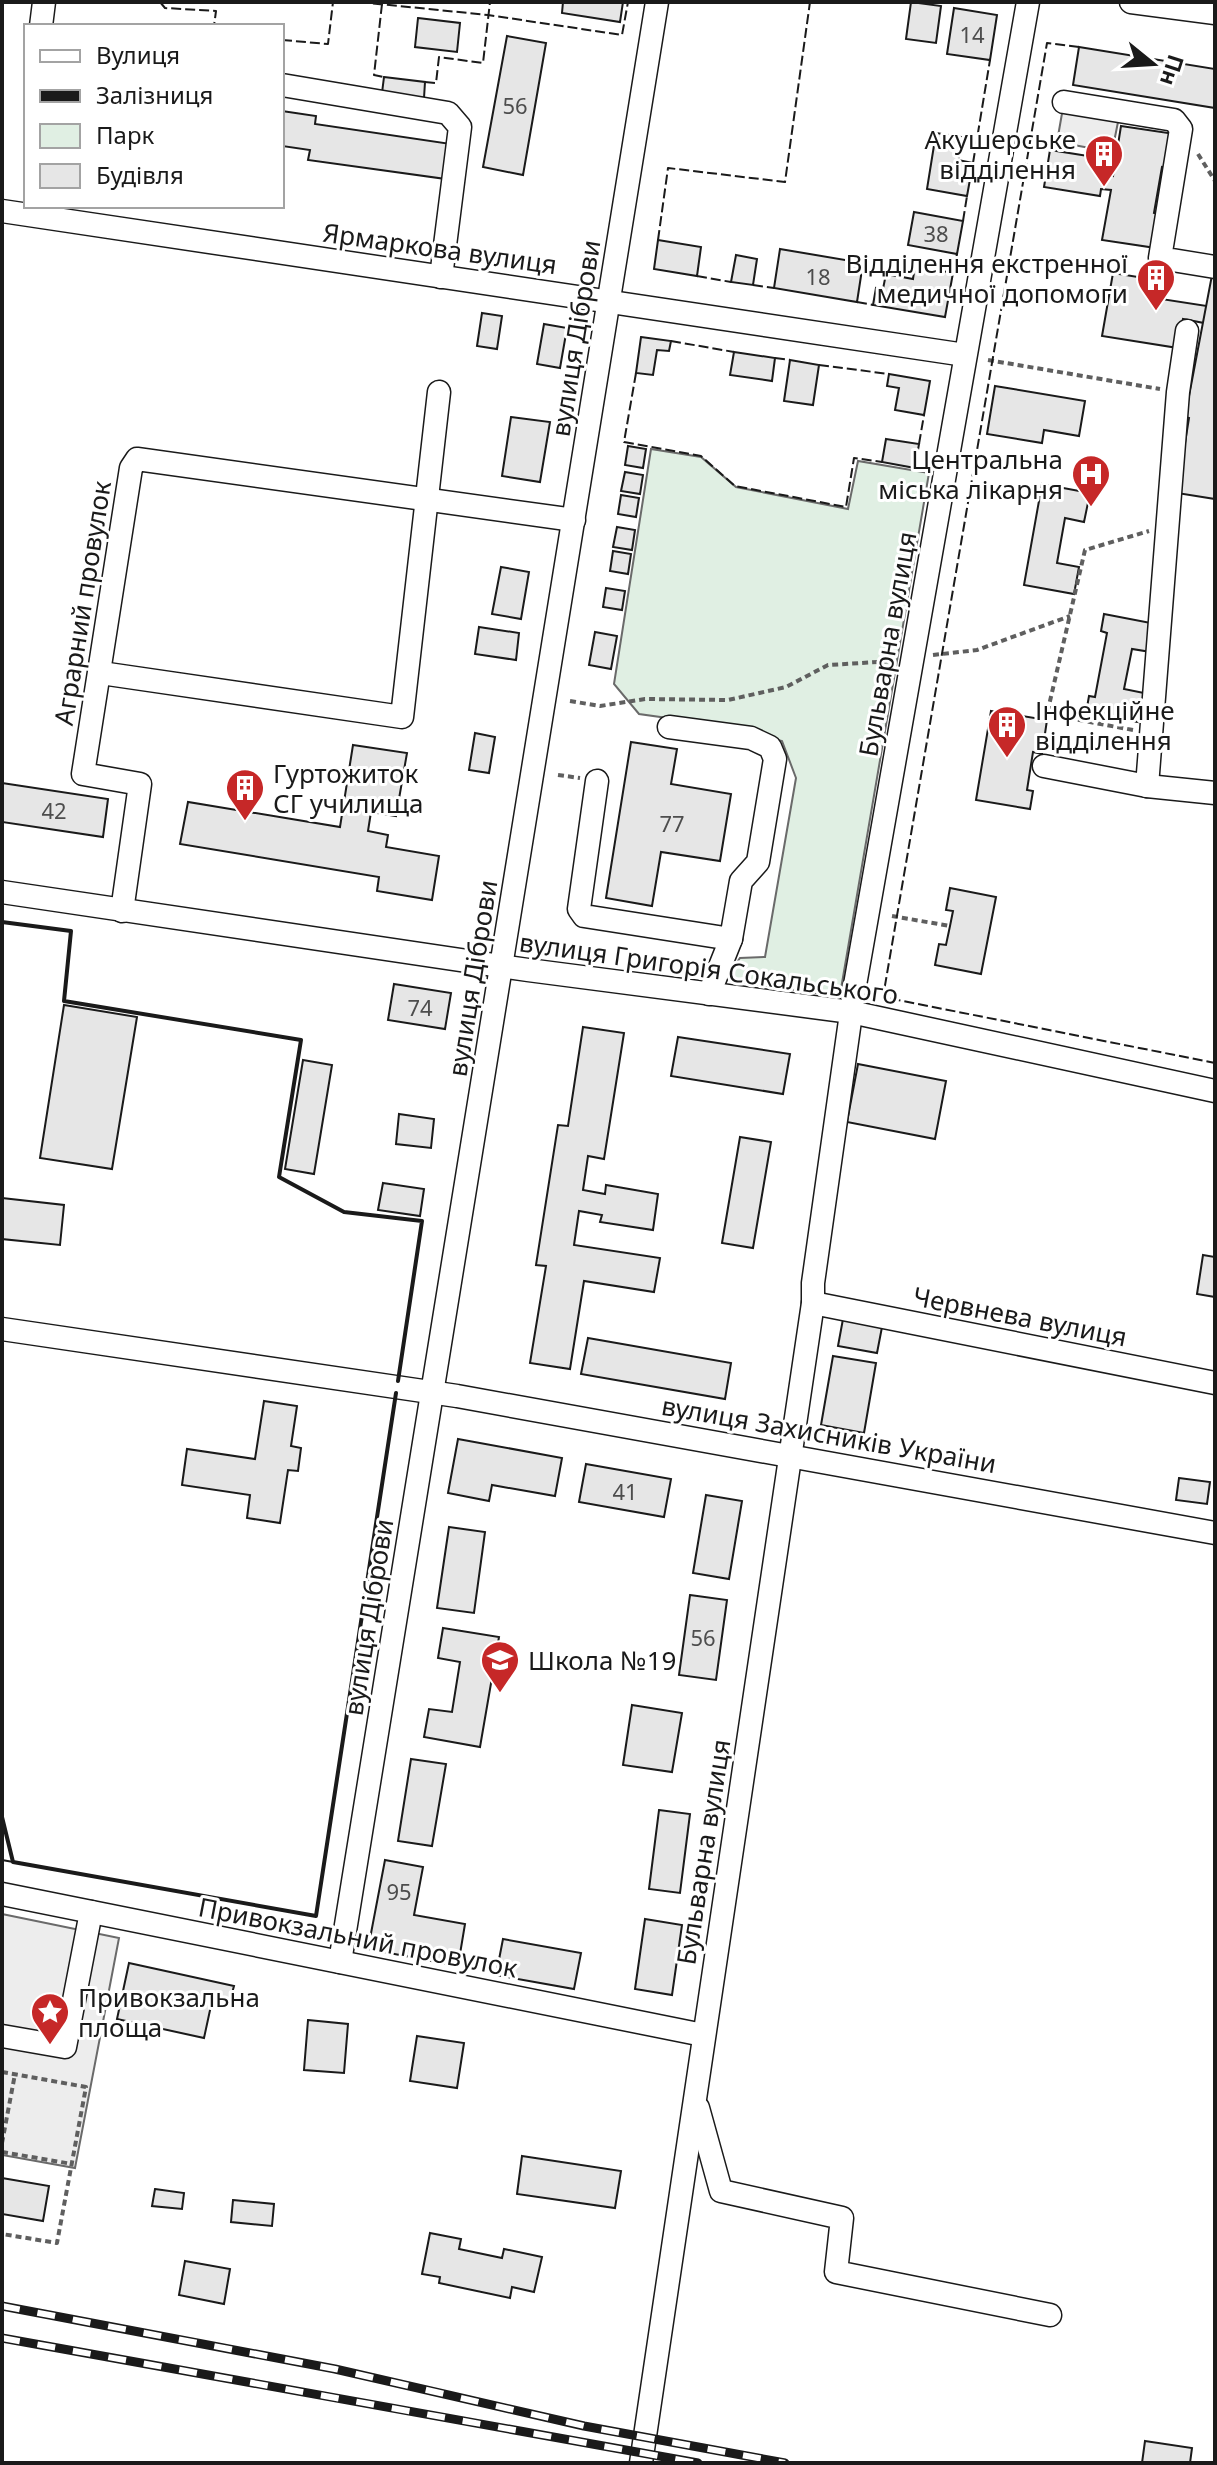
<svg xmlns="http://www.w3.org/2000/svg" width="1217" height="2465" viewBox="0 0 1217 2465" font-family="'Noto Sans',sans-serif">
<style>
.green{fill:#e0efe3;stroke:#6a6a6a;stroke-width:2}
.parking{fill:#ededed;stroke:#6a6a6a;stroke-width:2}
.building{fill:#e6e6e6;stroke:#1a1a1a;stroke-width:2}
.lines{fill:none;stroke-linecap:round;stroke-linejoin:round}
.minor-casing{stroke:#1a1a1a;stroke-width:25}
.path{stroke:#5f5f5f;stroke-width:4;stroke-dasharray:6 4;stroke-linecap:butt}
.minor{stroke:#fff;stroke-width:22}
.rail-casing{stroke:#1a1a1a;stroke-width:9}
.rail{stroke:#fff;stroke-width:6;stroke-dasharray:18;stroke-linecap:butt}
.fence{stroke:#1a1a1a;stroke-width:2;stroke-dasharray:10 4;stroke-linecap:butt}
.wall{stroke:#1a1a1a;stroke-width:4}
.labels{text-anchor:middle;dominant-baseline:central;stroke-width:6;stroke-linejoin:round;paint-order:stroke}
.number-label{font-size:22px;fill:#4d4d4d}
.poi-label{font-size:26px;fill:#1a1a1a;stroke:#fff;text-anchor:start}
.street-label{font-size:26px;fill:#1a1a1a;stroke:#fff}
</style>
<rect width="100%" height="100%" fill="#fff"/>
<polygon class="green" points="651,449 701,457 736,487 848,509 858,461 929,473 841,989 830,995 732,981 728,975 740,958 765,957 796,778 782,741 732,727 639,714 614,684"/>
<g class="parking">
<polygon points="1064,102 1120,112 1112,152 1057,142"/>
<polygon points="2,1914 119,1938 75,2168 2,2155"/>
</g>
<g class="building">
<polygon points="563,2 623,2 620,22 562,13"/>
<polygon points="911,2 941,6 936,43 906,39"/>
<polygon points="954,8 997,15 990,60 947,54"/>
<polygon points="418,18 460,23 457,52 415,47"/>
<polygon points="507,36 546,43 523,175 483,167"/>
<polygon points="1079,47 1215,69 1215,108 1073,85"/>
<polygon points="384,77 425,82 424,98 382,93"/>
<polygon points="282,111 316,116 315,124 451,144 446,179 308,160 310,150 282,146"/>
<polygon points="1121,126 1175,134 1169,168 1162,167 1154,213 1162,214 1156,248 1102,240 1111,190 1101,189 1100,196 1044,187 1050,150 1107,159 1104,174 1113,176"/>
<polygon points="936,133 962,137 958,160 973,163 967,196 927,189"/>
<polygon points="914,212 963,221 957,254 908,245"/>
<polygon points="658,240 701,247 697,276 654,269"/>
<polygon points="780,249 863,263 857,302 774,288"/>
<polygon points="736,255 757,259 753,285 731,282"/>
<polygon points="915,266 953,273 945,317 873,305 876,288 883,289 886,274 913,279"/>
<polygon points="1113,273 1163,281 1161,299 1207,306 1204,323 1183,319 1178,348 1102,336"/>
<polygon points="1212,275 1215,276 1215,499 1177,493 1189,418 1185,417"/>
<polygon points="482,313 502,316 497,349 477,346"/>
<polygon points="544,324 567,328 560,368 537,364"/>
<polygon points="641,337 671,341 669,351 657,350 653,375 636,373"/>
<polygon points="734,352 775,358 772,381 730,375"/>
<polygon points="790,360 819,365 813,405 784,401"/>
<polygon points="889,374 930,381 924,415 895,410 899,388 887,386"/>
<polygon points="995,386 1085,401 1079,436 1044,430 1042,443 987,434"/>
<polygon points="511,417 550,422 540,482 502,476"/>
<polygon points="886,439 919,444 915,468 882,462"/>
<polygon points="628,446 646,449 643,468 625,465"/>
<polygon points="625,472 643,475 640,494 621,491"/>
<polygon points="1042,484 1090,493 1084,522 1065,518 1057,563 1079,567 1074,594 1024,585"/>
<polygon points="621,495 639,498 636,517 618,514"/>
<polygon points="617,527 635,530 632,550 613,547"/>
<polygon points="613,551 631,554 628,574 610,571"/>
<polygon points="501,567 529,572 521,619 492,614"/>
<polygon points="606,588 625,591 622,610 603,607"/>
<polygon points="1104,614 1156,624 1151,652 1132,649 1124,689 1144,693 1138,722 1086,713 1089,696 1095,697 1107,633 1101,631"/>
<polygon points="479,627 519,633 516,660 475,654"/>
<polygon points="595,632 617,636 611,669 589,665"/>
<polygon points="991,711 1047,720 1042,754 1033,752 1027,790 1033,791 1030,809 976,800"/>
<polygon points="475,733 495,737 489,773 469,770"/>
<polygon points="631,742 677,749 671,784 731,794 720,861 661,852 652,906 606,898"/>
<polygon points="353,745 407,753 396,816 371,812 368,831 388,835 386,847 439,856 432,900 377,891 379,877 180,844 188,802 340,827"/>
<polygon points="2,783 108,799 103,837 2,822"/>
<polygon points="950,888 996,897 981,974 935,965 939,944 946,945 950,926 953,911 946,910"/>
<polygon points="394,984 451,993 445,1029 388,1020"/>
<polygon points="64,1005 137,1017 112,1169 40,1158"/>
<polygon points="583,1027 624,1033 604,1159 588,1156 583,1190 605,1194 606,1185 658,1194 653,1230 600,1222 602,1215 579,1211 574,1245 660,1258 654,1292 584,1281 570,1369 530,1363 546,1266 536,1265 558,1125 568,1126"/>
<polygon points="678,1037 790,1054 783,1094 671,1076"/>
<polygon points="303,1060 332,1065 314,1174 285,1169"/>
<polygon points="858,1064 946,1081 935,1139 847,1122"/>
<polygon points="399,1114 434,1119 431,1148 396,1144"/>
<polygon points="740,1137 771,1142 753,1248 722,1243"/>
<polygon points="383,1183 424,1189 420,1216 378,1210"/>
<polygon points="2,1198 64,1205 60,1245 2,1239"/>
<polygon points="1203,1255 1215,1257 1215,1297 1197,1294"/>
<polygon points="843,1319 882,1327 877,1353 838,1346"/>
<polygon points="588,1338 731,1363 725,1399 581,1374"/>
<polygon points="833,1356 876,1363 864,1433 821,1425"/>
<polygon points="264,1401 297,1406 291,1446 301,1448 298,1471 288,1470 280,1523 247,1518 250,1495 182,1485 187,1449 255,1459"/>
<polygon points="458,1439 562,1458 555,1496 492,1485 489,1501 448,1493"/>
<polygon points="586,1464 671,1479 664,1517 579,1502"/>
<polygon points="1179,1478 1210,1482 1207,1504 1176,1500"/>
<polygon points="706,1495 742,1501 729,1579 693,1573"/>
<polygon points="449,1527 485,1532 474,1613 437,1608"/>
<polygon points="690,1595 727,1600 716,1680 679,1675"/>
<polygon points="443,1628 499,1637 480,1747 424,1737 429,1709 452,1712 460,1662 438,1658"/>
<polygon points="632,1705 682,1713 672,1772 623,1765"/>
<polygon points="411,1759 446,1764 432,1846 398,1841"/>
<polygon points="659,1810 690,1814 680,1893 649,1889"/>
<polygon points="385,1860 423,1867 414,1915 465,1924 458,1966 368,1949"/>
<polygon points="645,1919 682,1925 672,1995 635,1989"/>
<polygon points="503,1939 581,1953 574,1989 496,1975"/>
<polygon points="129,1963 234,1986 229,2004 212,2001 204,2038 117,2019"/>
<polygon points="308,2020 348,2024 344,2073 304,2070"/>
<polygon points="417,2036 464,2043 457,2088 410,2081"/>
<polygon points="522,2156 621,2171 615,2208 517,2194"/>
<polygon points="2,2178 49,2186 43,2221 2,2214"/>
<polygon points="155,2189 184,2193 182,2209 152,2206"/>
<polygon points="233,2200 274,2204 272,2226 231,2222"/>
<polygon points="430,2233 461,2239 459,2249 502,2258 504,2249 542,2257 534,2292 512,2287 510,2298 439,2283 440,2277 422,2274"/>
<polygon points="185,2261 230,2269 224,2304 179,2295"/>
<polygon points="1145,2441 1192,2448 1190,2463 1142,2463"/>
</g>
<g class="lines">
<g class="minor-casing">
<g id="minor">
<polyline points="1131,2 1215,13"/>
<polyline points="41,26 44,2"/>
<polyline points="282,85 448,113 460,127 441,277"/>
<polyline points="1064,102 1174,120 1181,129 1160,258 1215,267"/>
<polyline points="2,211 965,355"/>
<polyline points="101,673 402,717 439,392"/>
<polyline points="1044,766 1147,786 1215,793"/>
<polyline points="597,781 579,909 584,916 731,939 741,881 758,862 775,759 770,747 751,738 669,727"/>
<polyline points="1147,786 1178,392 1187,331"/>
<polyline points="2,892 528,970 851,1012 1215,1091"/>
<polyline points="122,911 140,784 83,774 131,468 137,459 574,520"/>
<polyline points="709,994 731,939"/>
<polyline points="813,1303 1215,1383"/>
<polyline points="2,1329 457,1396 1215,1533"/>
<polyline points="2,1894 703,2035"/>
<polyline points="340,1962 657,2"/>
<polyline points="2,2036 65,2047 91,1912"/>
<polyline points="698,2108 721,2191 842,2218 836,2272 1050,2315"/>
<polyline points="641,2463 813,1303 813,1283 855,985 1028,2"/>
</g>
</g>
<g class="path">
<polyline points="1198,154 1215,181"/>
<polyline points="988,360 1160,389"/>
<polyline points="933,655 977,650 1070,616"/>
<polyline points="570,701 600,706 645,699 728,700 786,687 828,665 894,661"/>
<polyline points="1133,730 1047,714 1085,550 1149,531"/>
<polyline points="558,775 580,778"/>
<polyline points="892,916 950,926"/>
<polyline points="2,2072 86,2087 57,2243 2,2234"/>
<polyline points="2,2143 15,2074"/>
<polyline points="2,2152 72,2164"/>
</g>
<use href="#minor" class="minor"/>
<g class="rail-casing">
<g id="rail">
<polyline points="2,2306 335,2369 584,2426 785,2463"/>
<polyline points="2,2338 698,2463"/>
</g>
</g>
<use href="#rail" class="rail"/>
<g class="fence">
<polyline points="160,2 165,8 216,11 214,26"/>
<polyline points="359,2 488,15 622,35 628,2"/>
<polyline points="382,4 374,75 384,77"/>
<polyline points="282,40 328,44 333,2"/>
<polyline points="1079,47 1047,43 883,997 1215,1063"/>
<polyline points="425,82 436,83 439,57 483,63 490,2"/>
<polyline points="973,163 990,60"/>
<polyline points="963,221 967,196"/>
<polyline points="658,240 668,168 785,182 810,2"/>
<polyline points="953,273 957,254"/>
<polyline points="697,276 731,282"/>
<polyline points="753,285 774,288"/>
<polyline points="857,302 873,305"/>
<polyline points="671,341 734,352"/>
<polyline points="775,358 790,360"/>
<polyline points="819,365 889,374"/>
<polyline points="636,373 624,442 701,456 735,486 846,507 854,458 882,462"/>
<polyline points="919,444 924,415"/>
<polyline points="2,1860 13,1862"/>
</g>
<g class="wall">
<polyline points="2,922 71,931 64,1001 301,1040 279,1177 344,1212 422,1221 398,1381"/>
<polyline points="2,1817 13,1862 316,1916 396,1393"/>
</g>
</g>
<defs>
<g id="building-pin" transform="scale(2)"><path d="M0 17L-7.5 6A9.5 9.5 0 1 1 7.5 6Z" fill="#c62828" stroke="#fff"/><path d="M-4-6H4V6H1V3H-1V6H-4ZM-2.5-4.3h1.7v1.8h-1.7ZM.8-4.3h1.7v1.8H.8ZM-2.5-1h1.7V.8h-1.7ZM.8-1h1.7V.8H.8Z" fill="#fff"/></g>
<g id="hospital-pin" transform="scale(2)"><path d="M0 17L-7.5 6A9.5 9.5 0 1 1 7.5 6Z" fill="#c62828" stroke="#fff"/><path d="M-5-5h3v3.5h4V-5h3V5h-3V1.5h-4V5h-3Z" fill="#fff"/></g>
<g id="school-pin" transform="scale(2)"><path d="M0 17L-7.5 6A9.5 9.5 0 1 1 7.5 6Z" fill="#c62828" stroke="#fff"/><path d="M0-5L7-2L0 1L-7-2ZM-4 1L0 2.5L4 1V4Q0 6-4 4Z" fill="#fff"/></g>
<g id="sight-pin" transform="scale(2)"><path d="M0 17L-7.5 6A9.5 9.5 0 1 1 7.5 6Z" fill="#c62828" stroke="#fff"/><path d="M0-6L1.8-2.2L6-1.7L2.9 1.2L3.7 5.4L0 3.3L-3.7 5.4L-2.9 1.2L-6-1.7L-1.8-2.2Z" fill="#fff"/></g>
</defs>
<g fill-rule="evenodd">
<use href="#building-pin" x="1104" y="154"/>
<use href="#building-pin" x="1156" y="278"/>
<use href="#hospital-pin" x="1091" y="474"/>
<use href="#building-pin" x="1007" y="725"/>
<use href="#building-pin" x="245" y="788"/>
<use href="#school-pin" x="500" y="1660"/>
<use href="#sight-pin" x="50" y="2012"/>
</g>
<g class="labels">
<g class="number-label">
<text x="972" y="34">14</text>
<text x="515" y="105">56</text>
<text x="936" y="233">38</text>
<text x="818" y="276">18</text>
<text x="54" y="810">42</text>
<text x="672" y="823">77</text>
<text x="420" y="1007">74</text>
<text x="625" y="1491">41</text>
<text x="703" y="1637">56</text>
<text x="399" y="1891">95</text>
</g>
<g class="poi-label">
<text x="1076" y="139" text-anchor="end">Акушерське<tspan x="1076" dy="30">відділення</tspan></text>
<text x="1128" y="263" text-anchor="end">Відділення екстренної<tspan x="1128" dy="30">медичної допомоги</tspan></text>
<text x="1063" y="459" text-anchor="end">Центральна<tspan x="1063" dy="30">міська лікарня</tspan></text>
<text x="1035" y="710">Інфекційне<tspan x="1035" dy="30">відділення</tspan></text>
<text x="273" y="773">Гуртожиток<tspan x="273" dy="30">СГ училища</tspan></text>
<text x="528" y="1660">Школа №19</text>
<text x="78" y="1997">Привокзальна<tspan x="78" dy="30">площа</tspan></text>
</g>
<g class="street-label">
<text transform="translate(440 248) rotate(8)">Ярмаркова вулиця</text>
<text transform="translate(575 338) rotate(-81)">вулиця Діброви</text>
<text transform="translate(82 603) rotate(-81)">Аграрний провулок</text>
<text transform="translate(887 644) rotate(-80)">Бульварна вулиця</text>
<text transform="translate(709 968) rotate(8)">вулиця Григорія Сокальського</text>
<text transform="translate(472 978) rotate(-81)">вулиця Діброви</text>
<text transform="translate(1020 1316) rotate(11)">Червнева вулиця</text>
<text transform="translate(829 1434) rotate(10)">вулиця Захисників України</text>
<text transform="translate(368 1617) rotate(-81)">вулиця Діброви</text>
<text transform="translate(703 1852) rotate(-81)">Бульварна вулиця</text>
<text transform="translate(358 1937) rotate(11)">Привокзальний провулок</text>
</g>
</g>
<rect width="1217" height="2465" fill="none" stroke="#1a1a1a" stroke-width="8"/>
<rect x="24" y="24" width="260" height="184" fill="#ffffff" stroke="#a3a3a3" stroke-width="2"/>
<rect x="40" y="50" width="40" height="12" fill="#ffffff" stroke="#a3a3a3" stroke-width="2"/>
<text x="96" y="64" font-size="24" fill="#1a1a1a">Вулиця</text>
<rect x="40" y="90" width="40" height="12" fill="#1a1a1a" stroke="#a3a3a3" stroke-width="2"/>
<text x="96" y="104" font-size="24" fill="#1a1a1a">Залізниця</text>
<rect x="40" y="124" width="40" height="24" fill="#e0efe3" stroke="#a3a3a3" stroke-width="2"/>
<text x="96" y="144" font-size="24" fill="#1a1a1a">Парк</text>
<rect x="40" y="164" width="40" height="24" fill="#e6e6e6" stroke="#a3a3a3" stroke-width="2"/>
<text x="96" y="184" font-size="24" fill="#1a1a1a">Будівля</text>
<g transform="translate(1153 64) rotate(108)" stroke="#ffffff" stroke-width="6" paint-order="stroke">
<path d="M0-6L14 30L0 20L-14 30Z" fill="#1a1a1a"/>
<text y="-12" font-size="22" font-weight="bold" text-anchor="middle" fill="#1a1a1a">Пн</text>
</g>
</svg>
